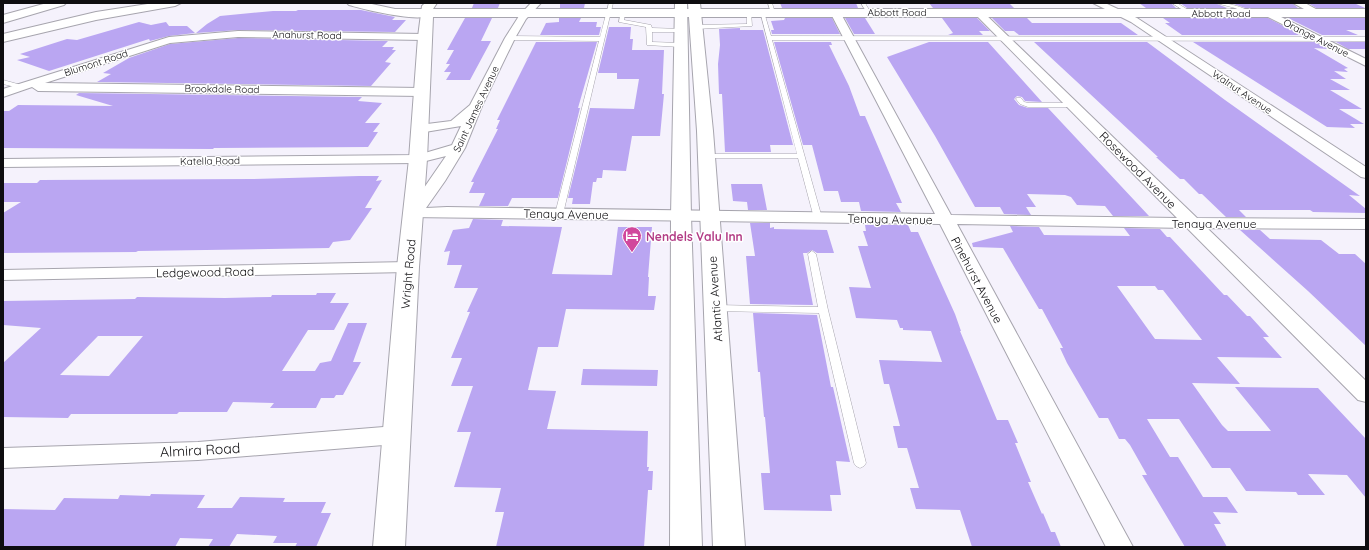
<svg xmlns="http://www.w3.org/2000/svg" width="1369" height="550" viewBox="0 0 1369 550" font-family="Quicksand,sans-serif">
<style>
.building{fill:#baa6f2;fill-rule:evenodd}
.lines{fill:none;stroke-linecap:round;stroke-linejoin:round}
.lane-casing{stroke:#a7a5ae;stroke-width:1}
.street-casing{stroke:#a7a5ae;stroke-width:2}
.secondary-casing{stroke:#a7a5ae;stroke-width:2}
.primary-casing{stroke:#a7a5ae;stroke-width:2}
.highway-casing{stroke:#a7a5ae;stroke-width:2}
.lane{fill:#fff;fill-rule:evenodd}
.street{fill:#fff;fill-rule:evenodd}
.secondary{fill:#fff;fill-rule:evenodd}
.primary{fill:#fff;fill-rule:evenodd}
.highway{fill:#fff;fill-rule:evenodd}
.labels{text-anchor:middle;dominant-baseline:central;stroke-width:3;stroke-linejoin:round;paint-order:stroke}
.far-street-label{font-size:10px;fill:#0e0d10;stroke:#fff}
.street-label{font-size:12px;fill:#0e0d10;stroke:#fff}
.hotel-label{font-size:12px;font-weight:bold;fill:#b23c85;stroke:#fff;text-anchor:start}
.near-street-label{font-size:14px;fill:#0e0d10;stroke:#fff}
</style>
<rect width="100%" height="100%" fill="#f5f2fc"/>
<g class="building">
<polygon points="474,3 500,3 498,8 472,8"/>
<polygon points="560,3 585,3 584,8 560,8"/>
<polygon points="780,3 856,3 858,8 782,8"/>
<polygon points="929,3 1009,3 1014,8 933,8"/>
<polygon points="1139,3 1171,3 1176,8 1146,8"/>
<polygon points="1180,3 1215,3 1227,8 1187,8"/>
<polygon points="1231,3 1292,3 1298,8 1245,8"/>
<polygon points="1308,3 1354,3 1365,8 1316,8"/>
<polygon points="298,10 361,10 395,17 392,20 406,20 395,32 238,30 196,33 207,24 220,16 273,11 296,11"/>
<polygon points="465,18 492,18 481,41 491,41 470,80 446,80 451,72 444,72 450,64 446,64 454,50 447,50"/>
<polygon points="559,18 581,18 579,22 597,22 596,27 601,27 599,35 540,35 546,23 559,22"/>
<polygon points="785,18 832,18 840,34 772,34 771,30 774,30 771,21 784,20"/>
<polygon points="845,18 865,18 875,34 854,34"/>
<polygon points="942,18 977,18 990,31 979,31 983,35 948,35 953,33"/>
<polygon points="992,18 1027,18 1032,23 1121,23 1138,35 1019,35 1014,31 1005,31"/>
<polygon points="1163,18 1268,18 1301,35 1182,35 1165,23 1170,23"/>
<polygon points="1288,18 1366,18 1366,30 1346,30 1358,35 1322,35"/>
<polygon points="139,22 151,25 166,22 169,26 187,26 195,33 169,36 150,41 149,39 49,71 17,60 30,57 20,54 67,39 77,40"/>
<polygon points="609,27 631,27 630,39 633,39 632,50 664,50 662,94 664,94 660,136 632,136 626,171 603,170 602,178 597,178 596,182 593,182 590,204 572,204 573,198 568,198 590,108 634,109 639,79 617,79 617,73 598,73"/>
<polygon points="740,28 740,30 763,30 793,145 770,145 771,152 725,152 722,94 719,94 718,64 720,45 719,29"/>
<polygon points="238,38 388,41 382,47 394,47 392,50 396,50 385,62 391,63 371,86 97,82 111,74 103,73 129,58 170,44"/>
<polygon points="536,42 597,42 578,108 580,108 558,198 512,198 508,206 479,206 485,193 469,193 474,182 471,182 498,129 496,129 500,120 497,120"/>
<polygon points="774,42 831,42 832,45 829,45 849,86 860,116 865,116 902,203 896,203 901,212 861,211 859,202 841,202 838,191 824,191 812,145 803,145"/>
<polygon points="929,42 988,42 1042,102 1025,101 1022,97 1017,96 1014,99 1019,105 1028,108 1048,108 1149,216 1113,216 1105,206 1077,205 1071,197 1065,195 1027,194 1036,207 1026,207 1031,215 1004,214 1000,207 975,207 935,136 887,57"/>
<polygon points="1034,42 1147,42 1225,100 1360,196 1349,195 1366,209 1366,213 1313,212 1310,210 1239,210 1246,217 1226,217 1202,194 1199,194 1184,179 1180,179 1156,157 1158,157"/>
<polygon points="1193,42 1315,42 1328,49 1314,48 1348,68 1344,69 1348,72 1334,71 1346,79 1330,79 1350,90 1330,90 1362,109 1339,109 1364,124 1350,124 1355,128 1327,127"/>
<polygon points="1336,42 1366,42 1366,49 1348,49"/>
<polygon points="79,93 362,97 358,101 382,103 365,123 380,123 373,132 378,132 368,147 214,148 213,149 3,148 3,111 9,111 18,105 113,106 76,95"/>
<polygon points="359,176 379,176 376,181 382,180 365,208 372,208 350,240 333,242 329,248 138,251 136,252 3,253 3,213 21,202 3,202 3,183 37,183 40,180 252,179"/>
<polygon points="731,184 762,184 767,210 748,210 747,202 733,201"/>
<polygon points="473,219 503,220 501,226 562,227 552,274 612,275 618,227 652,227 648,277 649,277 648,296 656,296 654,310 566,309 558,347 538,347 528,390 556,391 547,429 648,431 647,467 649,467 648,471 653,471 652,490 648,490 644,547 496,547 504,512 495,512 501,488 454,487 471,432 457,432 473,386 451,386 462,358 451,358 470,312 467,312 478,288 454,288 462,265 447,265 450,251 444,252 453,230 469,228"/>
<polygon points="750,223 770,223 770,228 774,227 774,229 827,230 834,253 817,253 812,250 807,253 803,253 813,305 750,304 746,256 755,256"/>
<polygon points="865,225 908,225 911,232 918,232 955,314 961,331 960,331 997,420 1008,420 1018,443 1015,443 1031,482 1028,482 1042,514 1043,513 1051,532 1055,532 1061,547 972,547 960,510 916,509 910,488 919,488 907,448 898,448 893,426 900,426 889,384 884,384 879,360 942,362 931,331 903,330 903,328 900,328 897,320 856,318 849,287 871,288 858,246 868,246 863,231 866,231"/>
<path d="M1010,226L1039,227L1044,235L1130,236L1124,228L1160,229L1167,237H1170L1224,295H1227L1247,316H1250L1269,337H1263L1282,358L1217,357L1240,384L1192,383L1222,425L1228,431H1271L1235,387L1318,388L1366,439V498L1347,475L1308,474L1325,495H1298L1296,492L1246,491L1230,468H1212L1179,419H1147L1170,457H1178L1203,497H1227L1238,513L1213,512L1221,524H1214L1227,547H1185L1142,475H1147L1130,445L1125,439H1119L1108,418H1099L1067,363L1060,348H1063L1042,309H1039L1003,248L973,247L972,243L1013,232ZM1117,286H1155L1158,290H1163L1202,340L1155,339Z"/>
<polygon points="1240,230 1260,230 1270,239 1321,240 1339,254 1355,254 1366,264 1366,346 1308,291"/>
<path d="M317,293H336L330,303H349L334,330H308L282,371H315L320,363L331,361L348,323H367L353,362H361L343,395H336L334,398H321L316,408H270L274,403L233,402L227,412H179L177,414H71L68,418L3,417V363L41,328L3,325V301L135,299L137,297L225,298L271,297L272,295H316ZM98,336H143L109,376L60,375Z"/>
<polygon points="753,313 817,315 831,387 833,387 850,462 836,461 841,495 830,495 832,511 764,510 761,473 770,473 765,417 764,417 760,372 758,372"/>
<polygon points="583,369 658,370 657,386 581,385"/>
<polygon points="151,494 205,495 197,508 232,508 240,497 285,498 283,502 326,502 321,513 331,513 316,547 295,547 297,543 273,543 277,536 237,534 229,547 208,547 213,539 180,538 175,547 3,547 3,509 55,510 64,498 118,499 120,495 150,496"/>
</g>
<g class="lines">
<g class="lane-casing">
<g id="lane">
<polygon points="609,3 613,3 563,214 559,216 555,214 599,41 510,40 507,38 510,36 600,37"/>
<polygon points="768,3 772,3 775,13 771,13"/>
<polygon points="861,3 865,3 871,13 867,13"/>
<polygon points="1172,3 1177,3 1193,13 1189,14"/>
<path d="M1216,3C1228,3 1242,6 1252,13L1248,14L1235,8Z"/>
<polygon points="621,11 625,12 624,20 651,25 652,28 682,29 682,31 680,32 652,32 652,42 680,43 683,45 680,47 647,45 646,27 619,22"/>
<polygon points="749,11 751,12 752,26 696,29 693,27 696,25 747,24 747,12"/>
<polygon points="760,11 764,12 771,36 1366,37 1366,41 772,40 822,218 818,220 814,218 798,158 706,158 702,156 706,154 797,154"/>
<polygon points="3,80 25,86 26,87 23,89 3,84"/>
<polygon points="1017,98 1021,98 1024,102 1029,103 1073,103 1076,105 1073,107 1028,107 1020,104 1016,99"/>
<polygon points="812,251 816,254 828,310 866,463 864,466 860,468 856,466 854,463 819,313 715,311 710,308 715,305 818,307 808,254"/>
</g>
</g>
<g class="street-casing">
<g id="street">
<polygon points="531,3 541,3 526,19 515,38 482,106 465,148 445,181 426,208 447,207 935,214 830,12 835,9 840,12 951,215 1177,218 976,15 974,13 979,10 982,11 1197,218 1366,219 1366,229 1207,228 1366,381 1366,402 1358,400 1187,228 957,224 1133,547 1106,547 940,224 408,217 406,214 446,156 418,163 3,167 3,159 418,155 452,145 461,126 419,133 414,132 412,129 414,126 419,125 451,121 470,105 505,38 519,16"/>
<polygon points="1093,3 1105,3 1137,18 1366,167 1366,178 1361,177 1131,22"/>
<polygon points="1293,3 1305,3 1323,13 1321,15 1315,15"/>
<polygon points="1267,10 1366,59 1366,66 1264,15 1262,13 1264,11"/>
<polygon points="238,31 424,34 429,37 424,40 238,37 170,43 45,83 421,88 427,92 421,96 38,91 32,87 3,97 3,89 169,37"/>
<polygon points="408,262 414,263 417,267 414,271 408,272 3,280 3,270"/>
<polygon points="396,426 404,429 408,435 404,441 396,444 198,460 3,468 3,448 198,442"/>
</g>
</g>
<g class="secondary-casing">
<polygon id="secondary" points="425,3 437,3 433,9 1366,9 1366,17 433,17 427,159 419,267 405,547 373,547 397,267 409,159 418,37 422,6"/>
</g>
<g class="primary-casing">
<g id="primary">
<polygon points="675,3 687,3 691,216 702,547 670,547 671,216"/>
<polygon points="688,3 700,3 713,131 745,547 713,547 697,131"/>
</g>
</g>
<g class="highway-casing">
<g id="highway">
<polygon points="47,3 66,3 64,5 3,23 3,15"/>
<polygon points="154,3 181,3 175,6 96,20 3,42 3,34 96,12"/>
<path d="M347,3H367L395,9H428L434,13C425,25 363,9 349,5Z"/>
</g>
</g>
<use href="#lane" class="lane"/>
<use href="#street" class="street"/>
<use href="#secondary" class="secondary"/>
<use href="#primary" class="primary"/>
<use href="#highway" class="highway"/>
</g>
<defs>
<g id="hotel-pin" transform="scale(1)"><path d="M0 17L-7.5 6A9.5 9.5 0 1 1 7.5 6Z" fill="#d1479c" stroke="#fff"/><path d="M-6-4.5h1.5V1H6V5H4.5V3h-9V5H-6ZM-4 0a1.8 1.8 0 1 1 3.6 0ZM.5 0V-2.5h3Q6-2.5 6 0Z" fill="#fff"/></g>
</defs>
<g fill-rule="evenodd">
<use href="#hotel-pin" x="632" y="236"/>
</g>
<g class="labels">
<g class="far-street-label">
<text x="897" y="12">Abbott Road</text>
<text x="1221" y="13">Abbott Road</text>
<text transform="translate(307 35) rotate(1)">Anahurst Road</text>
<text transform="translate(1316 38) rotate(27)">Orange Avenue</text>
<text transform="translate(96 63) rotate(-18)">Blumont Road</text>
<text transform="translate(222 89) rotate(1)">Brookdale Road</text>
<text transform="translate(1242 92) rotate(34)">Walnut Avenue</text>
<text transform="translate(476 109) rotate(-65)">Saint James Avenue</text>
<text transform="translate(210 161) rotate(-1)">Katella Road</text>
</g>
<g class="street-label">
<text transform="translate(1138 170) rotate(45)">Rosewood Avenue</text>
<text transform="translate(566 214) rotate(1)">Tenaya Avenue</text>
<text transform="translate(890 219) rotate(1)">Tenaya Avenue</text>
<text x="1214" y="223">Tenaya Avenue</text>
<text transform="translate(205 272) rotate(-1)">Ledgewood Road</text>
<text transform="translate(408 274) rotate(-85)">Wright Road</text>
<text transform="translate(977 280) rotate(62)">Pinehurst Avenue</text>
<text transform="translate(715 299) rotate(-94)">Atlantic Avenue</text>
</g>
<g class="hotel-label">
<text x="646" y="236">Nendels Valu Inn</text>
</g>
<g class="near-street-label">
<text transform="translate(200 450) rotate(-3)">Almira Road</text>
</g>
</g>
<rect width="1369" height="550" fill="none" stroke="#0e0d10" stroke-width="8"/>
</svg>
